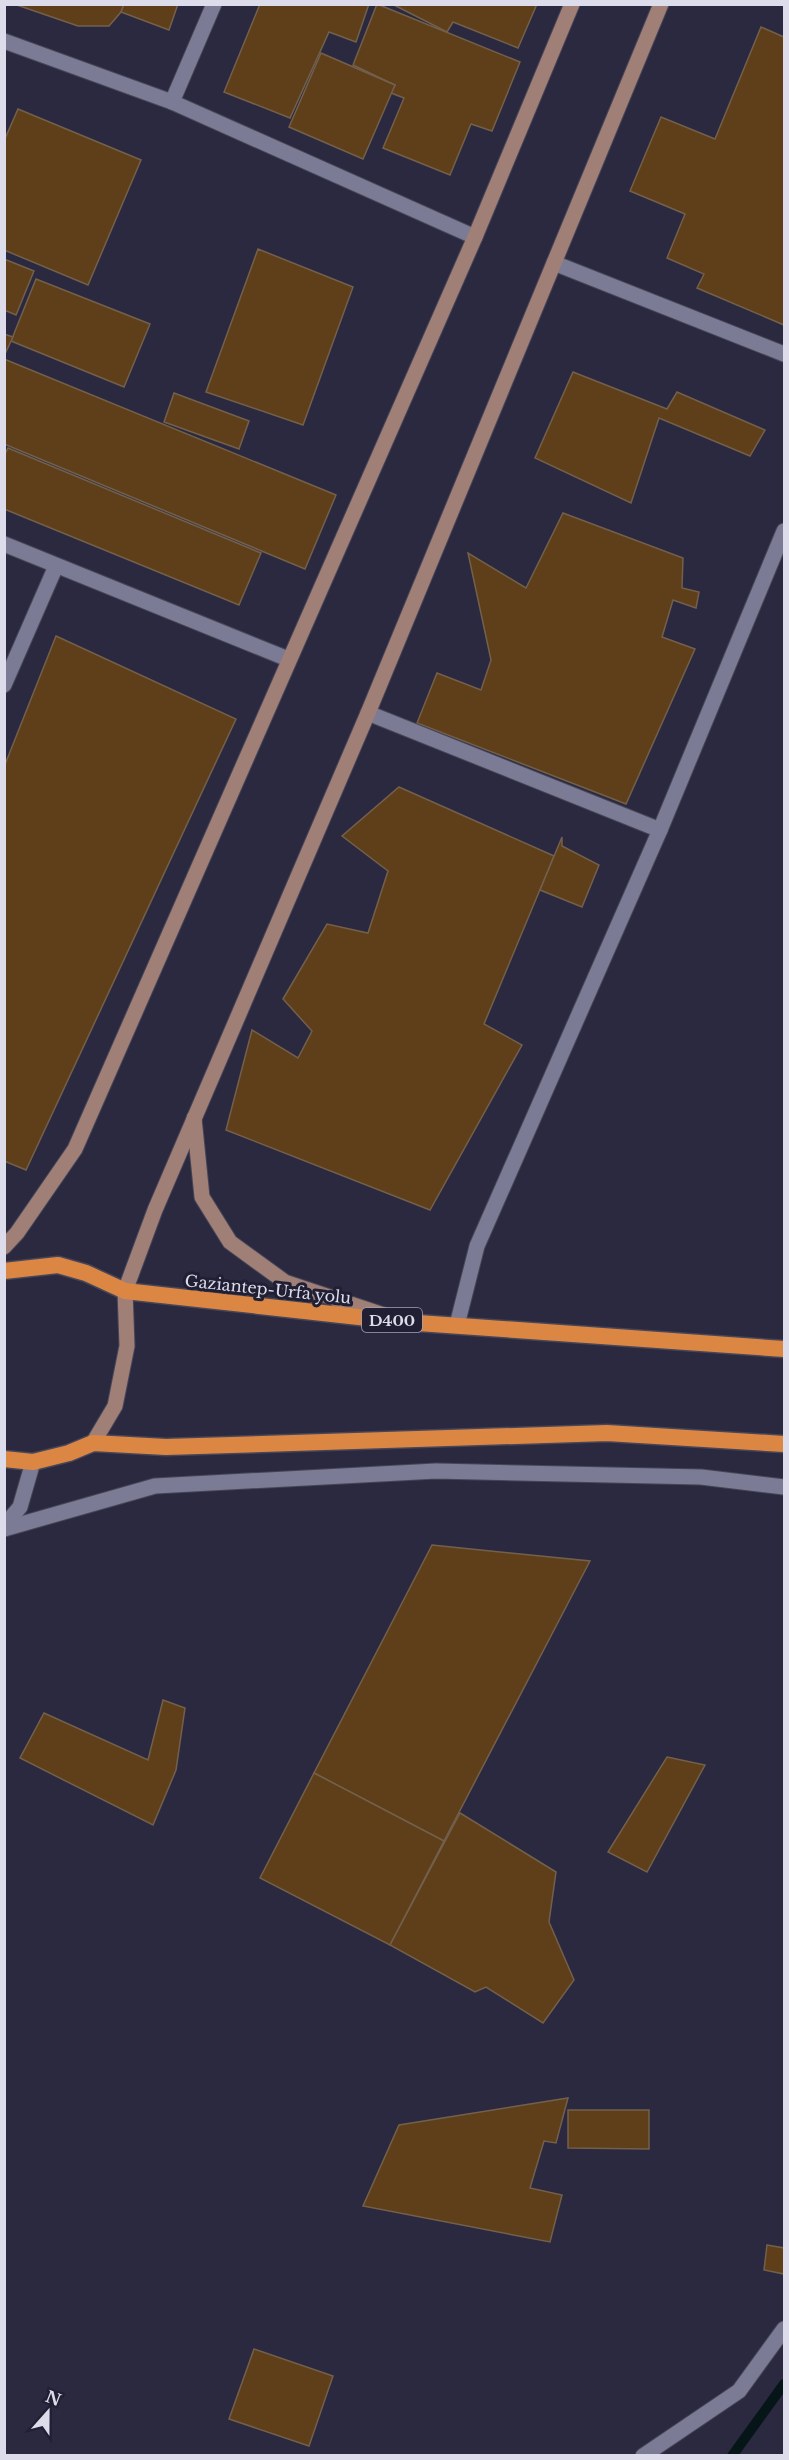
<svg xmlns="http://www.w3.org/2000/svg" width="789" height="2460" viewBox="0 0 789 2460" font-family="'Libre Baskerville',serif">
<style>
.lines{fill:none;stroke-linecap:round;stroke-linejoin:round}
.stream{stroke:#061618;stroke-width:10}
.building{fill:#5f3f19;stroke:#73604c;stroke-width:1.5}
.service-casing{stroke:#474658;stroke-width:17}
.minor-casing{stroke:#474658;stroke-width:17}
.tertiary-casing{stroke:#474658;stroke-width:17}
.secondary-casing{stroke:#474658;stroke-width:17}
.trunk-casing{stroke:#474658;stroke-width:19}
.service{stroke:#7b7b95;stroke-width:15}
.minor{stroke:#7b7b95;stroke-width:15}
.tertiary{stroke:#7b7b95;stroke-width:15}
.secondary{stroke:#a07f77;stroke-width:15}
.trunk{stroke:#dc8644;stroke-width:16}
.labels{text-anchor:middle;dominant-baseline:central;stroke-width:6;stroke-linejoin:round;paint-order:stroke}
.shield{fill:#201f34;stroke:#a4a3b3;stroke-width:1.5}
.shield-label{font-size:15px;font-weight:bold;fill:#dcdcea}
.street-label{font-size:16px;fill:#dcdcea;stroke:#201f34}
</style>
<rect width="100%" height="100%" fill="#2a293f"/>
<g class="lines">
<polyline class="stream" points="732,2456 784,2384"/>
</g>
<g class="building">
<polygon points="14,4 124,4 121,12 109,26 78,26"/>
<polygon points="124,4 178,4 169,30 121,12"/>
<polygon points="260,4 369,4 356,42 329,32 290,118 224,92"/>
<polygon points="377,4 520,62 492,131 471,124 450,175 383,148 404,98 391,93 395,85 353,65"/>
<polygon points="392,4 537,4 518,48 453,22 447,32"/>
<polygon points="761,27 784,37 784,325 697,288 704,274 667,258 685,214 630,191 661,117 715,139"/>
<polygon points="321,53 395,85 363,159 289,127"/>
<polygon points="18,109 141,160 88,285 4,250 4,141"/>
<polygon points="258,249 353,287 303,425 206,392"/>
<polygon points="4,259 34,271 16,315 4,310"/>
<polygon points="36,279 150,324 124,387 11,341"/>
<polygon points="4,334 13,337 4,356"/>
<polygon points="4,359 336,495 305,569 4,444"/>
<polygon points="573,372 667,409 677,392 765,430 750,456 659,418 631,503 535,458"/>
<polygon points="174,393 249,421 239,449 164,422"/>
<polygon points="8,448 261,553 239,605 4,509 4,456"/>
<polygon points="563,513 683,558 682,588 699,592 696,608 673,600 662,637 695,649 626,804 417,723 437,673 481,690 491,660 468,553 526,588"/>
<polygon points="56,636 236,719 26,1170 4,1161 4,767"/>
<polygon points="399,787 554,856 484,1024 522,1045 430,1210 226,1130 252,1030 298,1058 312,1031 283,999 327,924 368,933 388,871 342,836"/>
<polygon points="562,837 562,846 599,865 582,907 540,890"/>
<polygon points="432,1545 590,1561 444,1841 314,1773"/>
<polygon points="163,1700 185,1708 176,1770 153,1825 20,1758 44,1713 148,1760"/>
<polygon points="667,1757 705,1765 647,1872 608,1852"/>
<polygon points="314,1773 444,1841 390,1945 260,1878"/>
<polygon points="460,1813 556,1872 549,1922 574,1980 543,2023 486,1987 475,1992 390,1945"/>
<polygon points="568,2098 556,2143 544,2141 530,2188 562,2195 550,2242 363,2206 399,2125"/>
<polygon points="568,2110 649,2110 649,2149 568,2148"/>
<polygon points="767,2245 784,2248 784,2274 764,2270"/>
<polygon points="254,2349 333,2376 309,2446 229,2419"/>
</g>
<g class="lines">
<g class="service-casing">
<g id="service">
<polyline points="4,1529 155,1486 436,1471 701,1477 784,1487"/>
<polyline points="643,2456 739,2391 784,2329"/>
</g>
</g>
<g class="minor-casing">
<g id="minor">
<polyline points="4,41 172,102 475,237"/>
<polyline points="172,102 214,4"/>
<polyline points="554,263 784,354"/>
<polyline points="4,544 288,659"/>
<polyline points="4,685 56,566"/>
<polyline points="368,713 660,830"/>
<polyline points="457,1325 477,1246 660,830 784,531"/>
</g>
</g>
<g class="tertiary-casing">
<polyline id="tertiary" points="4,1526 20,1507 33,1462"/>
</g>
<g class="secondary-casing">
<g id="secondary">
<polyline points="194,1118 202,1197 230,1242 285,1282 387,1316"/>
<polyline points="4,1247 17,1233 75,1149 475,237 572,4"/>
<polyline points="93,1443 115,1406 127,1346 125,1291 155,1210 368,713 661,4"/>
</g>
</g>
<g class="trunk-casing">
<g id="trunk">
<polyline points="4,1271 58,1265 86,1273 125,1291 404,1322 784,1349"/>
<polyline points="4,1459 33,1462 69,1453 93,1443 166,1447 607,1433 784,1444"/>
</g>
</g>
<use href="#service" class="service"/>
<use href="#minor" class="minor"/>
<use href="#tertiary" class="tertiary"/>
<use href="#secondary" class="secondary"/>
<use href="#trunk" class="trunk"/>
</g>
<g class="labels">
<rect class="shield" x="362" y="1308" width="60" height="24" rx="4.5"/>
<g class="shield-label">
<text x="392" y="1320">D400</text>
</g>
<g class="street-label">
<text transform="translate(268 1289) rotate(6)">Gaziantep-Urfa yolu</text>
</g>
</g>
<rect width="789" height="2460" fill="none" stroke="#dcdcea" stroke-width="12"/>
<g transform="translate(48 2412) rotate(21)" stroke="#201f34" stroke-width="4.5" paint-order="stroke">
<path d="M0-4.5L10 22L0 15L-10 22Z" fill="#dcdcea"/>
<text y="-9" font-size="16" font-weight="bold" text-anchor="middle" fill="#dcdcea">N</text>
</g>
</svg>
